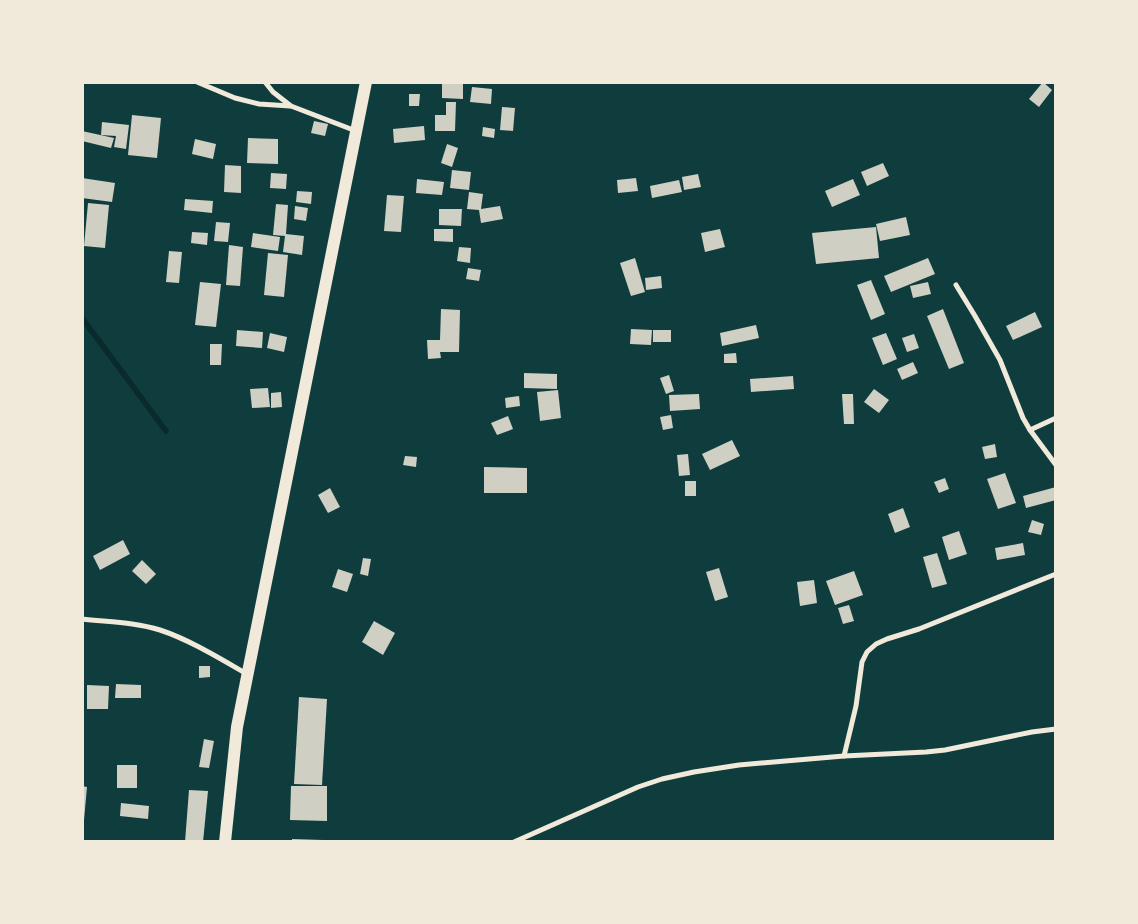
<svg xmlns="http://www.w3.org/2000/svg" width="1138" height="924" viewBox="0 0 1138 924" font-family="'Crimson Pro',serif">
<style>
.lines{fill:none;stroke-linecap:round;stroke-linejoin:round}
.stream{stroke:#0a2a2b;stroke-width:5.5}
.building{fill:#cfcfc3}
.minor{stroke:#f1e9da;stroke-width:5}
.primary{stroke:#f1e9da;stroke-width:12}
</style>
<rect width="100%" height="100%" fill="#0f3d3e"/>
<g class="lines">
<polyline class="stream" points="82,318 166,431"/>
</g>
<g class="building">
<polygon points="442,82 463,82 463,99 442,98"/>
<polygon points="1043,82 1052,90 1039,107 1029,99"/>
<polygon points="472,87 492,89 491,104 470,102"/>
<polygon points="409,94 420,94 419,106 409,106"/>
<polygon points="446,102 456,102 455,131 435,131 435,115 446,115"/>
<polygon points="502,107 515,108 513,131 500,130"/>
<polygon points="132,115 161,118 157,158 128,155"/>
<polygon points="314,121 328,124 325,136 311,133"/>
<polygon points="102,122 129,125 126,149 114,147 116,136 101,135"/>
<polygon points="424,126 425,140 394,143 393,129"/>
<polygon points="483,127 495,129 494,138 482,136"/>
<polygon points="82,131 114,138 111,148 82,141"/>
<polygon points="248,138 278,139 278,164 247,163"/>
<polygon points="195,139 216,144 213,159 192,154"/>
<polygon points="447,144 458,148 452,167 441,163"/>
<polygon points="883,163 889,176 867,186 861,172"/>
<polygon points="225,165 241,166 241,193 224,192"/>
<polygon points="452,170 471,172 469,190 450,188"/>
<polygon points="271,173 287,174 286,189 270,188"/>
<polygon points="698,174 701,187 684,190 682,177"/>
<polygon points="82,178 115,183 112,202 82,198"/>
<polygon points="636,178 638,191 618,193 617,180"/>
<polygon points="417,179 444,182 442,195 416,193"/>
<polygon points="853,179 860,195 832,207 825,191"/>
<polygon points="679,180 682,192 652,198 650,186"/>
<polygon points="297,191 312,192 311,204 296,202"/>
<polygon points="469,192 483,194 481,209 500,206 503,219 481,223 479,210 467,209"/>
<polygon points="387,195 404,196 401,232 384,231"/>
<polygon points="185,199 213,201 212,213 184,210"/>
<polygon points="88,203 109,205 105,248 84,246"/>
<polygon points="276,204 288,205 286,234 304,236 302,255 283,252 285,236 273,235"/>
<polygon points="295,206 308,208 306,221 294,219"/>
<polygon points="439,209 462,209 461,226 439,225"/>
<polygon points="906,217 910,235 880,241 876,224"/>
<polygon points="216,222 230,223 228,242 214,241"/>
<polygon points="876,227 879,258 816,264 812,233"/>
<polygon points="434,229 453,229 453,242 434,241"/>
<polygon points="720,229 725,247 705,252 701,233"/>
<polygon points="192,232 208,233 207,245 191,243"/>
<polygon points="253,233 280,237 278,251 251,247"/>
<polygon points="229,245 243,247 240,286 226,285"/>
<polygon points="459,247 471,248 470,263 457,261"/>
<polygon points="169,251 182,252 179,283 166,282"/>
<polygon points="268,253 288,255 284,297 264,295"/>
<polygon points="635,258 645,292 631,296 620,263"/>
<polygon points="928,258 935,274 891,292 884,276"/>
<polygon points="468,268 481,270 479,281 466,279"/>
<polygon points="661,276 662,288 646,290 645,278"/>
<polygon points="871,280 885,314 871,320 857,285"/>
<polygon points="200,282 221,284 216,327 195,325"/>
<polygon points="928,282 931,294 913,298 910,286"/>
<polygon points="441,309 460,310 459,352 440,352 441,358 428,359 427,340 440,340"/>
<polygon points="943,309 964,363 949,369 927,316"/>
<polygon points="1035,312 1042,327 1013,340 1006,326"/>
<polygon points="756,325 759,338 722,346 720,333"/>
<polygon points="631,329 652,330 651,345 630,344"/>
<polygon points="237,330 263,332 262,348 236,346"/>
<rect x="653" y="330" width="18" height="12"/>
<polygon points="270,333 287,337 284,352 267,348"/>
<polygon points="886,333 897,359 883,365 872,338"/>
<polygon points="914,334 919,348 907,352 902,338"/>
<polygon points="210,344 222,344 221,365 210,365"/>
<polygon points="736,353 737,363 724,363 724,354"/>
<polygon points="913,362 918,373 902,380 897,369"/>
<polygon points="524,373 557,374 557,389 524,388"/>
<polygon points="669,375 674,391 666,394 660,378"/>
<polygon points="793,376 794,389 751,392 750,379"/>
<polygon points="268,388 270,407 252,408 250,389"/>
<polygon points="874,389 889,400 879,413 864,402"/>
<polygon points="558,390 561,418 540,421 537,392"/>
<polygon points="281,392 282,407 271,408 271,393"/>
<polygon points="699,394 700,409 670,411 669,395"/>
<polygon points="842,394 853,394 854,424 844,424"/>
<polygon points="519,396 520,406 506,408 505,398"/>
<polygon points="671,415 673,428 663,430 660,417"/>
<polygon points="508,416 513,429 497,435 491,423"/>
<polygon points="732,440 740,456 710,470 702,454"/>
<polygon points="995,444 997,457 985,459 982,447"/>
<polygon points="688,454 690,475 679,476 677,455"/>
<polygon points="405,456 417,457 416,467 403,465"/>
<polygon points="484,467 527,468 527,493 484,493"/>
<polygon points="1005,473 1016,503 998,509 987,479"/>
<polygon points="945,478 949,489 939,493 934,482"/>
<rect x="685" y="481" width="11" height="15"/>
<polygon points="1056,487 1056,500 1026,508 1023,496"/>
<polygon points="330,488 340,507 328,513 318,495"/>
<polygon points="903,508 910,527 895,533 888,514"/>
<polygon points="1032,520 1044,524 1041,535 1028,532"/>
<polygon points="959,531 967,554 949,560 942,537"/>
<polygon points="123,540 130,554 100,570 93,556"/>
<polygon points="1023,543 1025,555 997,560 995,548"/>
<polygon points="937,553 947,584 932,588 923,557"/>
<polygon points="363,558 371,559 368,576 360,574"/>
<polygon points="142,560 156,574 146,584 132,571"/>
<polygon points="719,568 728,597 715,601 706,572"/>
<polygon points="338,569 353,574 347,592 332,587"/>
<polygon points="854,571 863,595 835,605 826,581"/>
<polygon points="814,580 817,603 800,606 797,582"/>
<polygon points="849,605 854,621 843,624 838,608"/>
<polygon points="374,621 395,633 383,655 362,642"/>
<polygon points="199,666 210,666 210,677 199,678"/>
<polygon points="116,684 141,685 141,698 115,698"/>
<polygon points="87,685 109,686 108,709 87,709"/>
<polygon points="299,697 327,699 322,785 294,784"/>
<polygon points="204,739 214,741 209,768 199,767"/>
<rect x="117" y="765" width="20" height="23"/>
<polygon points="82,786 87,787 84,820 82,820"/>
<polygon points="291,786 327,786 327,821 290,820"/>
<polygon points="189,790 208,791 203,842 185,842"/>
<polygon points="121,803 149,806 148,819 120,816"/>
<polygon points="292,839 323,840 323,842 292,842"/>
</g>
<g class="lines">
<g class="minor">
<polyline points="197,82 235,98 259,104 290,106"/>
<polyline points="265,82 273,92 291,106 356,131"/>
<polyline points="956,285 975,316 1000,360 1023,418 1030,430 1056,465"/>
<polyline points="1030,430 1056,418"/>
<path d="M82,619C108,622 135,622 160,630C190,640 219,658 247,674"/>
<polyline points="844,756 856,706 862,662 867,652 876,644 887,639 919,629 1056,574"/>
<polyline points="514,842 638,787 662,779 694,772 739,765 844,756 926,752 945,750 1032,732 1056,729"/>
</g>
<polyline class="primary" points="225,842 237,727 366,82"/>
</g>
<rect width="1138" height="924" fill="none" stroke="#f1e9da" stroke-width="168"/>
</svg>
